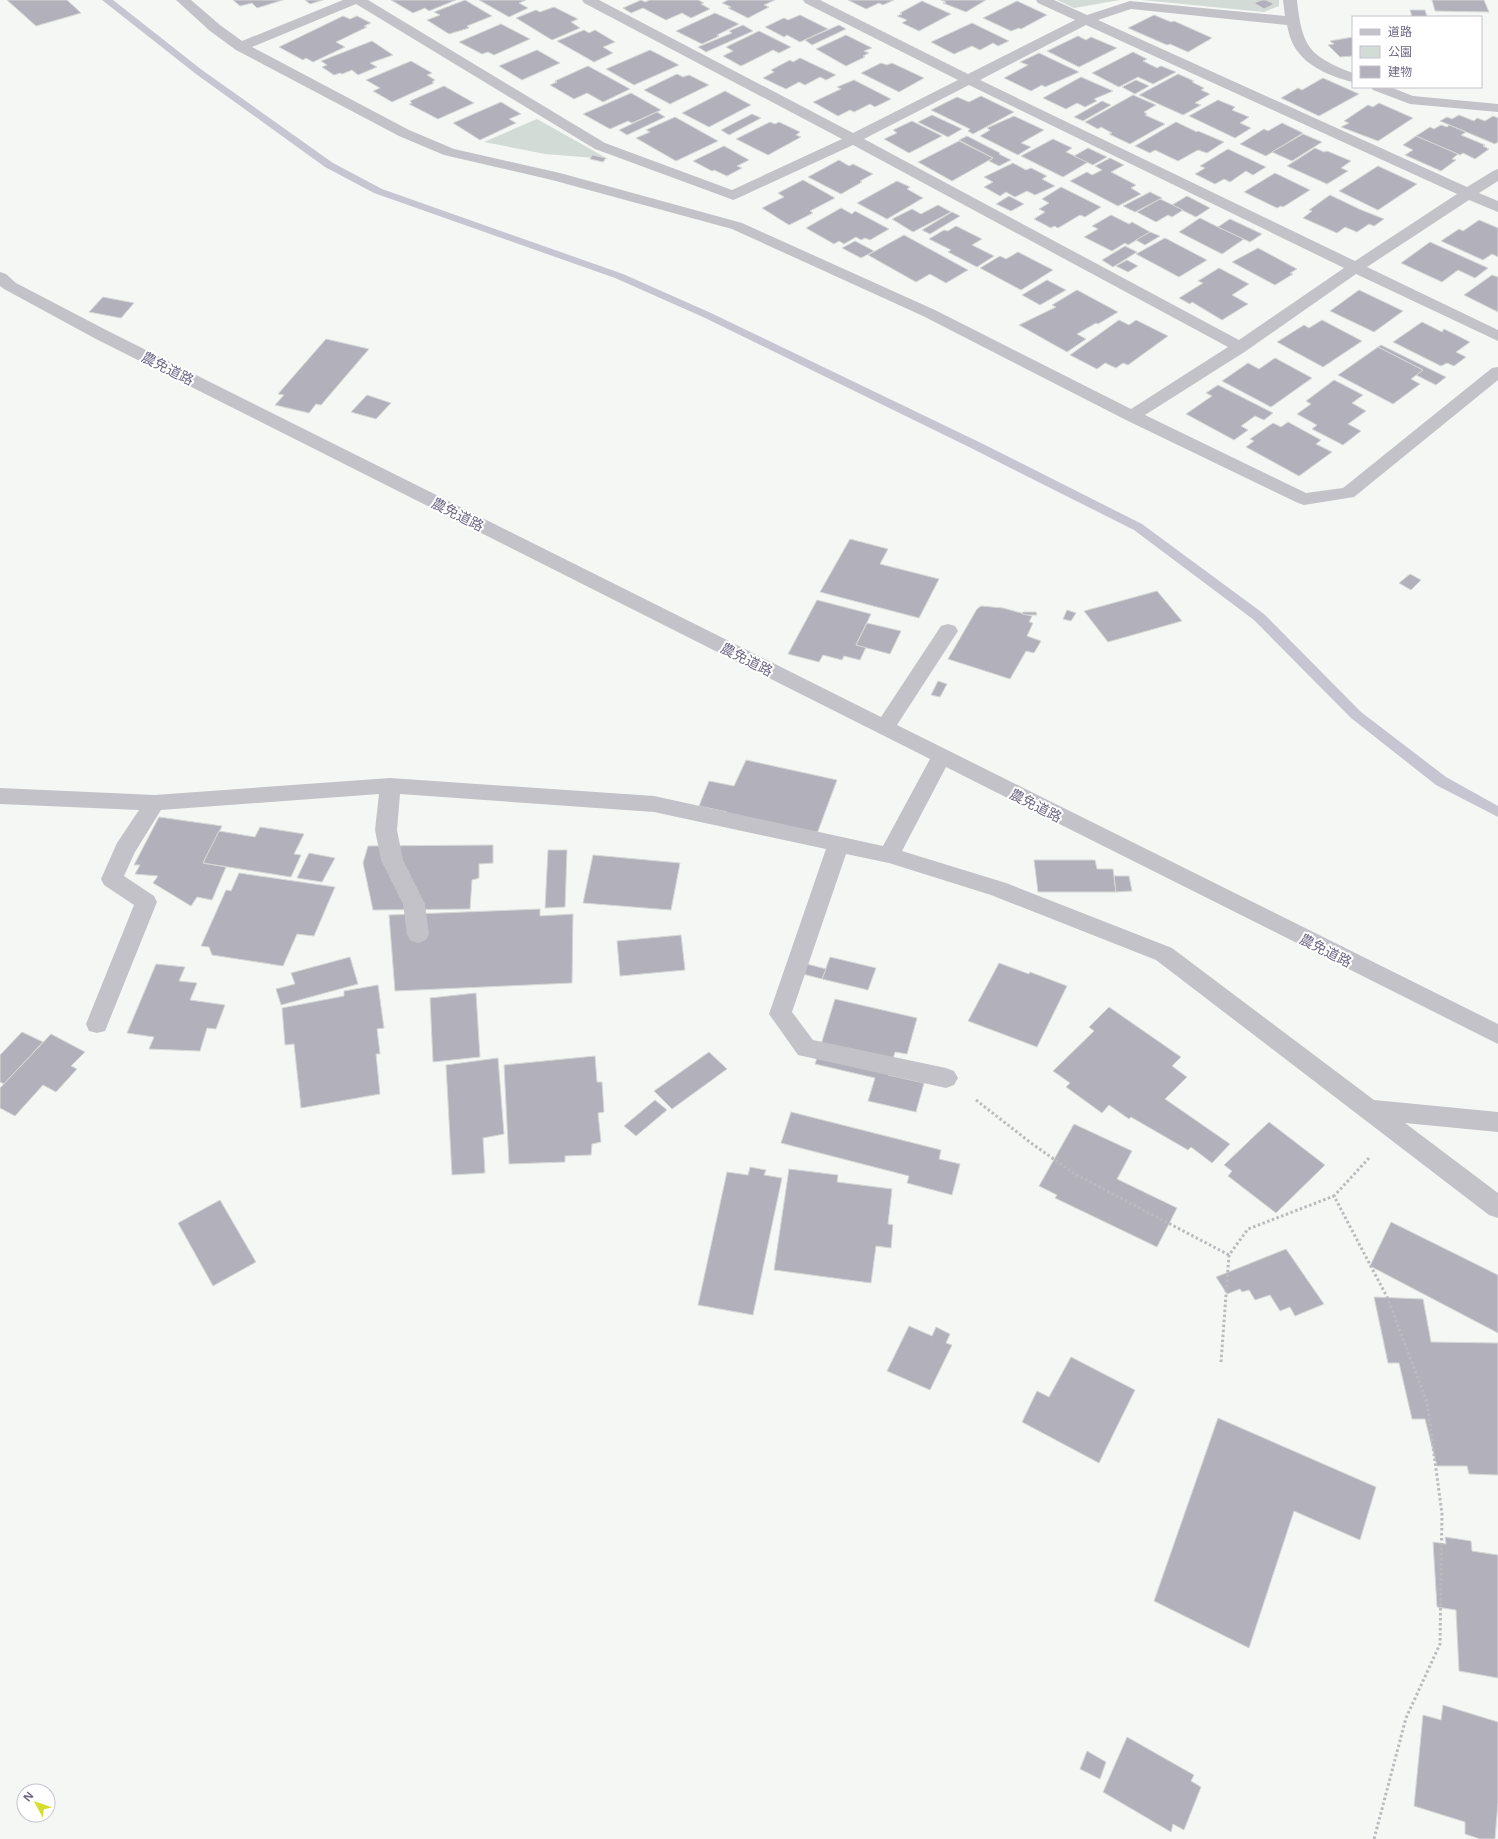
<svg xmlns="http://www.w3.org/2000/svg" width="1498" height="1839" viewBox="0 0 1498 1839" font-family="'Open Sans','Noto Sans JP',sans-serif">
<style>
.green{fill:#d3dbd7}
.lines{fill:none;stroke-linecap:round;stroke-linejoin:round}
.stream{fill:#c6c5d1;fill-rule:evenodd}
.building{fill:#b2b0bb;stroke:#d6d8d6}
.path{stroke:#bbbabf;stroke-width:3;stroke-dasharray:2.5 2.5;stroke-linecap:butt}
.minor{fill:#c4c2c9;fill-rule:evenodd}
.labels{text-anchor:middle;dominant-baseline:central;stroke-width:4;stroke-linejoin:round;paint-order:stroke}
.street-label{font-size:14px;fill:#6e6784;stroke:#fff}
</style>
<rect width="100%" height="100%" fill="#f4f7f4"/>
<g class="green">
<polygon points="1057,0 1120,0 1074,8"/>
<polygon points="1142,0 1279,0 1279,6 1264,12"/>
<polygon points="537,119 608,159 545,154 484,142"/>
</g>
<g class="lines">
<polygon class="stream" points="102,0 113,0 202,70 333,163 382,189 623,274 711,313 979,442 1142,524 1264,614 1361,712 1446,777 1498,806 1498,817 1436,785 1351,718 1254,620 1134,530 971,448 703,317 615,278 374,193 325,167 196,74"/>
</g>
<g class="building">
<polygon points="7,0 67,0 81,13 36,26"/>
<polygon points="233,0 283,0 257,8 252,3 240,6"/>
<polygon points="305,0 323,0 310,4"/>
<polygon points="391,0 456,0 429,11 425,8 413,13"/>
<polygon points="465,0 492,16 467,26 469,28 449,34 427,20 440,15 434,12"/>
<polygon points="479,0 526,0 519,3 528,8 509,17"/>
<polygon points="641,0 645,2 650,0 698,0 704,3 701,4 710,9 691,18 682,13 666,20 643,8 631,13 623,8"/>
<polygon points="728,0 775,0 764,5 769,7 748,18 728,8 731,7 722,3"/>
<polygon points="848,0 894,0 883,5 879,3 866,9"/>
<polygon points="941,0 986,0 966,12 943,3 946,2"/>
<polygon points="1262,0 1266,0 1274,4 1264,9 1254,3"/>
<polygon points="1432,0 1484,0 1489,12 1435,11"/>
<polygon points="922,1 951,14 919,31 902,23 907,20 897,16 902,14 900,13"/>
<polygon points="1017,1 1047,15 1021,29 1019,28 1011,31 983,18"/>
<polygon points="554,7 578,19 571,22 580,28 552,40 516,18 536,10 540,12"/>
<polygon points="1410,10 1425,10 1427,17 1412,17"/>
<polygon points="715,13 739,24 717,35 719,36 702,44 676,31"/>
<polygon points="800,15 828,29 800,42 787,35 784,37 765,27 784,18 788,20"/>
<polygon points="1154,15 1171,22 1174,21 1212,38 1188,52 1170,44 1167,45 1128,28"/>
<polygon points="343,16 350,19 357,16 371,23 364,26 367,27 336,42 345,47 313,62 306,58 303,60 279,47"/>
<polygon points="972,23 1009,41 998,46 993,43 980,50 972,46 954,54 931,42"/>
<polygon points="501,24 530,39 494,55 488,52 482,54 459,42"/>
<polygon points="743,25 753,31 706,52 698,47 732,33 729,31"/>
<polygon points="839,25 846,29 812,45 805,40"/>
<polygon points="584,30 589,33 595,30 615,42 603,47 613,53 594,62 557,41"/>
<polygon points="759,31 791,47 779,53 773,50 741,66 723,56 733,51 726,47"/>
<polygon points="846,35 872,48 864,51 869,53 863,56 865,57 846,66 816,49"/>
<polygon points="1078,36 1086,40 1091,37 1117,48 1079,67 1047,51"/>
<polygon points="1353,37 1353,56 1340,57 1328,45 1334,44 1330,41"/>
<polygon points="372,41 393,55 370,63 377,67 358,75 352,70 342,74 340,73 334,75 322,67 327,65 321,61"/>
<polygon points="537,50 560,63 522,80 499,66"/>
<polygon points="650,50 679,65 634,85 606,69"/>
<polygon points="1133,52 1147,59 1143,61 1157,68 1161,66 1176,72 1153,84 1138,77 1119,87 1092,73"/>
<polygon points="1039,53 1079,72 1045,87 1042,85 1031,91 1004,78 1028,65 1020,62"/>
<polygon points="800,58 836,75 826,80 820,77 805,85 799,82 786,89 763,78 774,72 771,70 790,60 793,62"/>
<polygon points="411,61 432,73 427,75 435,80 432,82 434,83 392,102 373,91 380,88 366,80"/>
<polygon points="881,63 887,65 892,63 924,78 899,92 861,73"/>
<polygon points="588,66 630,89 603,102 587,93 574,99 550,85 557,82 555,81"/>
<polygon points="677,74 683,77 689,75 709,85 670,104 644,90"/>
<polygon points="1178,74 1194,81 1192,82 1204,88 1201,90 1210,94 1195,103 1201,105 1183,115 1139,95"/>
<polygon points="1081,77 1113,91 1094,99 1097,101 1085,107 1077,103 1066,109 1043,98"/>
<polygon points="1323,78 1359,94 1319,116 1281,98 1298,88 1302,90"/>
<polygon points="854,80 891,99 875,107 870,104 854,112 850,110 838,116 813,102 841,89 837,87"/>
<polygon points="1136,80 1149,86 1135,94 1122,87"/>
<polygon points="444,86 474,103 438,119 409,104 412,103 410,101"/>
<polygon points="725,91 751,105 709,127 682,113"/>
<polygon points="631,93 661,110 632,123 628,121 610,129 583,114"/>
<polygon points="1133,95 1156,105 1144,112 1147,114 1145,115 1165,124 1130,144 1109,134 1112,133 1101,127 1098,129 1085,122"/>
<polygon points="981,96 1014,112 973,134 968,131 970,129 931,110 957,97 969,102"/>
<polygon points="1218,100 1235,107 1232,110 1249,117 1240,123 1251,128 1235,138 1189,116"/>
<polygon points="1102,101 1111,105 1083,121 1074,117"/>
<polygon points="501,102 521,114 509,119 516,123 480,140 453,123"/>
<polygon points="1379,103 1413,118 1378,141 1341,127 1349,123 1344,121 1368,105 1373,107"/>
<polygon points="657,112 665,117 627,135 619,130"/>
<polygon points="752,114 761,118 729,135 721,130"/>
<polygon points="932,115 962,129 948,137 918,122"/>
<polygon points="1459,115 1474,121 1477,118 1485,121 1493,116 1498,118 1498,142 1495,144 1440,121 1447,117 1452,119"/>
<polygon points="1014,116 1044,130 1021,143 1031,147 1018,155 980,136 990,130 987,128"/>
<polygon points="675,117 718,141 676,161 636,138 650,132 646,130"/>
<polygon points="912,121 942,136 909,153 884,139 897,133 893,130"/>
<polygon points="770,122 775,124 779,122 800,132 796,135 801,137 768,155 736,139"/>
<polygon points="1176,122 1197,132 1198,131 1224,142 1207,153 1198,150 1178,161 1155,150 1150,153 1135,146"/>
<polygon points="1282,123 1303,133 1266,156 1240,144 1264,129 1268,131"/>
<polygon points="1441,125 1447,127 1449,125 1466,132 1461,135 1485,145 1483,146 1489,149 1475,159 1463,153 1460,155 1416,136 1430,127 1434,129"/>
<polygon points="1303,134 1322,142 1292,161 1272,152"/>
<polygon points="967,136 1000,153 999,154 1011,160 999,166 989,161 993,158 959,140"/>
<polygon points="1416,136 1458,154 1452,159 1456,160 1441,171 1405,155 1413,150 1403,145"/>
<polygon points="1053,139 1072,148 1066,152 1088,162 1063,177 1021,156"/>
<polygon points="959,141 993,158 952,181 918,162"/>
<polygon points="724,146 749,160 737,166 742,168 727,176 714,170 712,171 693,161"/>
<polygon points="1088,148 1107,157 1093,165 1074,156"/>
<polygon points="1315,148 1324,152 1327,151 1351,161 1341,168 1348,171 1327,184 1287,166"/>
<polygon points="1228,149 1266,167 1253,175 1246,171 1230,182 1224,179 1215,184 1195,174 1205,168 1200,166"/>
<polygon points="592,155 606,158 603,162 590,159"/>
<polygon points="1110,158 1124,165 1111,172 1136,185 1131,188 1141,194 1118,206 1070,181 1087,172 1092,175 1102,170 1095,166"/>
<polygon points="839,160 849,166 853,164 873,174 860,181 862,182 841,194 808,177"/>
<polygon points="1013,163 1026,170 1031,168 1047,176 1042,179 1055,186 1035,195 1027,191 1015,197 1006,192 1000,196 984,187 993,182 984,177"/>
<polygon points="1378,166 1417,184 1378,210 1339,191"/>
<polygon points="1275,173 1310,190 1283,207 1281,206 1277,208 1244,192"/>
<polygon points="803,180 835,198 810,211 813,213 789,225 762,208 784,197 778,193"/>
<polygon points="897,181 910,187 907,189 923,198 887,219 857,203"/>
<polygon points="1061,187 1101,207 1085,217 1080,215 1058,228 1054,226 1051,228 1034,219 1045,212 1039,209 1049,203 1042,199"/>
<polygon points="1150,192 1162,198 1135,212 1123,206"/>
<polygon points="1330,195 1359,209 1384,219 1374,226 1369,224 1357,232 1345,227 1337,233 1303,218 1312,211 1309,210"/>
<polygon points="1009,196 1024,204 1011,211 996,204"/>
<polygon points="1187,196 1210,208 1196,217 1172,205"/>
<polygon points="1160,199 1183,210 1172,217 1168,215 1156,222 1137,212"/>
<polygon points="938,205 951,212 913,232 892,219 912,209 921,214"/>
<polygon points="841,208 852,214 855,211 889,229 870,240 865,238 861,240 856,237 844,244 839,241 834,244 806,228"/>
<polygon points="952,212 960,216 930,234 922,230"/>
<polygon points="1111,215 1129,224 1132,222 1150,232 1128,245 1125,243 1112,251 1084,237 1098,229 1092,226"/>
<polygon points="1200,218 1218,227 1244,239 1222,254 1179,232"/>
<polygon points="1230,219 1262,234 1250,242 1218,227"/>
<polygon points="1479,220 1498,228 1498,257 1492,254 1483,260 1441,241 1459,229 1463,231"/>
<polygon points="956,226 982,239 972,245 994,256 977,267 948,252 951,250 929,239 944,230 948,231"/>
<polygon points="1150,232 1160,236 1145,245 1136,240"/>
<polygon points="904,235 968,270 946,283 930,274 916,282 868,255"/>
<polygon points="1165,238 1207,260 1179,277 1136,254"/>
<polygon points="855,241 874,251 861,258 842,248"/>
<polygon points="1430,242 1488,268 1475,278 1458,270 1442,282 1401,263"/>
<polygon points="1125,246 1137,252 1113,267 1102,260"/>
<polygon points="1258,248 1297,269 1290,273 1293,274 1275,285 1232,262"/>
<polygon points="1018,252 1053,270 1021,290 980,268 1000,256 1006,259"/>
<polygon points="1127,260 1138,266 1128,272 1116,266"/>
<polygon points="1219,268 1249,284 1232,295 1248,304 1222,320 1192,302 1190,304 1179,298 1203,283 1198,281"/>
<polygon points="1492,275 1498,277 1498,312 1464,295"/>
<polygon points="1047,280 1066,290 1040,305 1022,295"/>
<polygon points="1077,290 1118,312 1098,324 1096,323 1077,334 1086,339 1067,352 1019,325 1056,307 1052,305"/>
<polygon points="1359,290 1403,311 1374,332 1330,311"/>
<polygon points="103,297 134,303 121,318 89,312"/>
<polygon points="1119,320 1129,325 1136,320 1168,336 1128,365 1123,363 1116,368 1105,363 1097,369 1070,355"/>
<polygon points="1322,320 1362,341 1323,367 1277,342 1304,325 1309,328"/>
<polygon points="1422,322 1442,332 1444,329 1470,342 1456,352 1466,357 1454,366 1447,363 1441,366 1393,342"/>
<polygon points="326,339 369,349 321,405 316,404 309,413 275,405 284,395 278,394"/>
<polygon points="1381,345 1446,377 1436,385 1416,375 1423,370 1378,347"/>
<polygon points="1378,347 1423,370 1411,379 1420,384 1393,404 1338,375"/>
<polygon points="1275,358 1312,378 1271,407 1222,381 1248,363 1259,369"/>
<polygon points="1334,380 1363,395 1352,403 1366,411 1348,424 1361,431 1343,445 1312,429 1317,425 1297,414 1311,404 1306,401"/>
<polygon points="1218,385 1273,413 1264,420 1255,416 1241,426 1248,430 1234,440 1186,414 1212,396 1206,393"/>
<polygon points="367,395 391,403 376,419 351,412"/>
<polygon points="1288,422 1321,440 1316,444 1332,452 1299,476 1246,447 1254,441 1250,439 1273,423 1281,427"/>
<polygon points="850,539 888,549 880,564 939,579 919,618 820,592"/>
<polygon points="1410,574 1421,580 1411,590 1399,583"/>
<polygon points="1157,591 1182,621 1108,642 1084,611"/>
<polygon points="817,600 871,614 856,645 866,647 860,660 844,656 842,660 823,655 819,662 788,654"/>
<polygon points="981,606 1003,608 1032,616 1029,622 1033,623 1027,636 1041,641 1034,653 1026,651 1010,679 948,659 977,609"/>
<polygon points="1067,610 1076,613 1071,621 1063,619"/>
<polygon points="1023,612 1036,612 1037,615 1027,615 1022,614"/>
<polygon points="867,623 901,631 890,654 856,645"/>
<polygon points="938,681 947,684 940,697 931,695"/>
<polygon points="746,760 837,780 815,839 724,819 727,812 699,806 709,781 734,786"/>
<polygon points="159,817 222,826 203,863 226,867 212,900 197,897 191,906 153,883 158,876 135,874 140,865 134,865"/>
<polygon points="260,827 304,834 294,854 301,855 291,877 203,863 219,831 255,837"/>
<polygon points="493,845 493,863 479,864 479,878 472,880 470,909 373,910 363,863 368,846"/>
<polygon points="548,850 567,850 565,907 545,908"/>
<polygon points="309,853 335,858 322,882 297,878"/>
<polygon points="593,855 680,863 671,910 583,903"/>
<polygon points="1034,860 1095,860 1097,869 1113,869 1116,892 1038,892"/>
<polygon points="239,873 335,887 314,936 297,934 283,966 212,955 209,947 201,946 226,890 231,891"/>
<polygon points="1114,876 1129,876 1132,891 1116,892"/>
<polygon points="540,909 540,916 573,914 572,983 395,991 389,915"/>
<polygon points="681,935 685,970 620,976 617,941"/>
<polygon points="350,957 358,984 281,1005 276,989 295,984 291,973"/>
<polygon points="830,957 876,968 868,990 822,979"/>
<polygon points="999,963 1029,974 1030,972 1067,986 1037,1047 968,1021"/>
<polygon points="156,964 185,967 179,981 197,983 190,1000 225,1005 216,1029 207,1028 200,1051 149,1049 154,1037 127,1033"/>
<polygon points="807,964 826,969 822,979 803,974"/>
<polygon points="378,985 384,1028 377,1029 380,1054 376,1054 380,1094 301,1108 294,1044 285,1045 282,1008 344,996 344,991"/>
<polygon points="476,993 480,1057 433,1062 430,998"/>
<polygon points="835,999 917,1018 907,1054 895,1052 888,1075 924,1083 916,1112 868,1101 875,1078 815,1064"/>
<polygon points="1109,1007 1181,1057 1172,1066 1187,1077 1165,1099 1230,1144 1212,1163 1191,1147 1188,1150 1131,1117 1129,1119 1109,1105 1102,1113 1066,1087 1070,1083 1053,1071 1094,1031 1089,1027"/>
<polygon points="22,1032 43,1042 4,1084 0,1082 0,1055"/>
<polygon points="51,1034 85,1052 71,1066 77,1069 56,1092 43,1085 15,1116 0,1108 0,1088"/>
<polygon points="709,1052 727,1069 672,1109 654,1091"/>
<polygon points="595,1056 597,1082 602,1082 604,1112 598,1113 601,1142 592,1144 591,1155 565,1156 565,1162 509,1164 504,1065"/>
<polygon points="498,1058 504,1134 483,1138 485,1173 452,1175 446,1065"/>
<polygon points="655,1100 667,1110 636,1136 624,1126"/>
<polygon points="791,1112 941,1150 939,1159 960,1164 952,1195 907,1183 909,1176 781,1143"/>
<polygon points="1269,1122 1325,1165 1276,1213 1228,1176 1232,1171 1224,1165"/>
<polygon points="1074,1124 1132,1151 1117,1179 1177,1208 1157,1247 1055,1198 1057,1195 1039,1186"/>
<polygon points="750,1167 766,1170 764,1175 782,1178 753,1315 698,1305 727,1172 748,1175"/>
<polygon points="789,1169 838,1175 837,1182 892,1189 888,1224 893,1225 891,1248 876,1246 871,1283 774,1270"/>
<polygon points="220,1200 256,1262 213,1286 178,1223"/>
<polygon points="1391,1222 1498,1275 1498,1333 1370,1266"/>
<polygon points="1286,1249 1324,1304 1295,1316 1290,1307 1280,1311 1270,1295 1255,1300 1249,1290 1242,1292 1240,1289 1227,1294 1216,1277"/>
<polygon points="1374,1297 1423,1299 1431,1342 1498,1343 1498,1475 1469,1474 1467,1466 1437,1466 1425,1419 1412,1419 1399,1363 1388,1363"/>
<polygon points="909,1326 932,1336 936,1327 950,1334 946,1343 952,1345 930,1390 887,1371"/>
<polygon points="1071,1357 1135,1390 1099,1463 1022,1422 1037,1391 1049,1397"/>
<polygon points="1218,1418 1376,1487 1360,1540 1294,1511 1249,1648 1154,1601"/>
<polygon points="1445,1537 1471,1541 1472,1551 1498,1555 1498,1678 1459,1671 1456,1610 1437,1607 1433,1542 1446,1544"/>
<polygon points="1443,1705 1498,1722 1498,1802 1495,1839 1480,1839 1465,1834 1465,1822 1414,1806 1423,1715 1441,1720"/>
<polygon points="1127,1737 1194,1775 1191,1781 1201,1787 1184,1830 1173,1824 1171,1832 1103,1792"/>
<polygon points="1087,1751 1106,1762 1100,1779 1080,1769"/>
</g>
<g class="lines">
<g class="path">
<polyline points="976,1100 1031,1143 1075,1174 1229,1255"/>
<polyline points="1369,1158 1334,1196 1387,1297 1427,1402 1442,1514 1440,1644 1406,1718 1374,1839"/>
<polyline points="1221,1362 1229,1255 1248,1229 1334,1196"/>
</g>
<g class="minor">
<path d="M176,0H191L220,25L242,41L343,0H368L605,143L732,190L842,139L584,3L582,0H599L853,133L958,80L805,3L803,0H820L968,74L1075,20L1038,3L1036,0H1054L1087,15L1130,1L1285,16L1283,0H1297C1302,47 1309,56 1353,73V82C1335,78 1310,68 1299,53C1292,45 1289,35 1287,25L1131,9L1098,20L1467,187L1493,171L1498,169V181L1479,193L1498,201V212L1469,200L1367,267L1498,330V341L1356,274L1246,351L1145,415L1306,493L1343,488L1492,368L1498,367V380L1354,497L1304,505L1298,503L1126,420L923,316L732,229L552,180L444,155L399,136L236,50L210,31ZM356,4L595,149L728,198L733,200L738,198L853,145L1228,347L1131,409L935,310L742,223L560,173L454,149L409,130L252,47ZM1086,25L1457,194L1355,261L980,80ZM969,85L1344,268L1239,340L864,139Z"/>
<polygon points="1371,87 1390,87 1413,96 1498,104 1498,112 1410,104 1373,90"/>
<polygon points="0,272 6,274 16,283 108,331 881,717 941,626 948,624 955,626 958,631 897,725 1498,1024 1498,1044 946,767 902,851 1006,883 1172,948 1374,1100 1498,1112 1498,1132 1405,1123 1498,1193 1498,1218 1489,1215 1156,960 991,895 889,863 846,854 792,1012 813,1040 946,1068 954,1071 958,1078 954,1085 946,1088 798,1055 769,1014 826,849 654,812 400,794 397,830 403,860 425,904 429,934 426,940 418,943 410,940 407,934 403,904 381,860 375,830 379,794 161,810 135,852 124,876 154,896 157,902 105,1031 97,1033 89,1031 86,1024 134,905 104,885 101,879 117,843 139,810 0,804 0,788 155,795 390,778 654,796 883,846 930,759 96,339 4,289 0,286"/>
</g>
</g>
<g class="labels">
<g class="street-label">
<text transform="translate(168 368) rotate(27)">農免道路</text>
<text transform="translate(458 514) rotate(27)">農免道路</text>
<text transform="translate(747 659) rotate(27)">農免道路</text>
<text transform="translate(1036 805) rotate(27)">農免道路</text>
<text transform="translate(1326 950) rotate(27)">農免道路</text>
</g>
</g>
<rect x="1352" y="16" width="130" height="72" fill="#ffffff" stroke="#c5c2ce"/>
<rect x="1360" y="29" width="20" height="6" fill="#c4c2c9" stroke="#c5c2ce"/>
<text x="1388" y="36" font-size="12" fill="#6e6784">道路</text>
<rect x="1360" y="46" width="20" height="12" fill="#d3dbd7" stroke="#c5c2ce"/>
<text x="1388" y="56" font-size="12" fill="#6e6784">公園</text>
<rect x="1360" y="66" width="20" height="12" fill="#b2b0bb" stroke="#c5c2ce"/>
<text x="1388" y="76" font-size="12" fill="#6e6784">建物</text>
<g transform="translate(36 1803) rotate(310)"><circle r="19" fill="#ffffff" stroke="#c5c2ce"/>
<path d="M0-3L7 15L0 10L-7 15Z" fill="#d6dd2d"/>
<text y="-6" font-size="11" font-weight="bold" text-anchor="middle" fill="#6e6784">N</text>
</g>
</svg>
